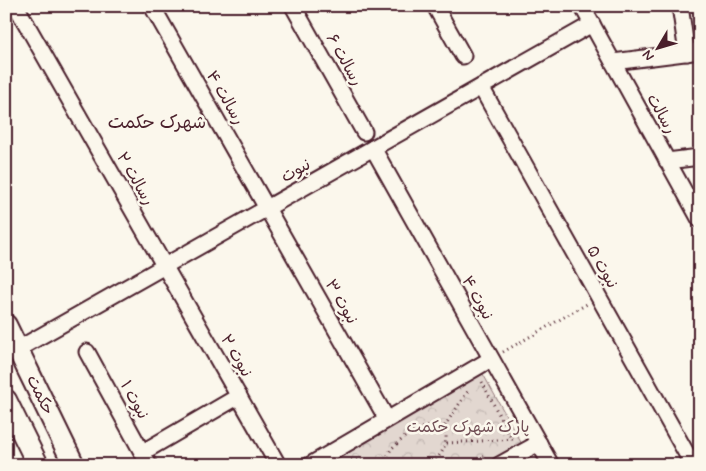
<svg xmlns="http://www.w3.org/2000/svg" width="706" height="471" viewBox="0 0 706 471" font-family="Mynerve,'Playpen Sans Arabic',sans-serif">
<style>
.park{fill:url(#park-crowns);stroke:#967b7e}
.lines{fill:none;stroke-linecap:round;stroke-linejoin:round}
.street-casing{stroke:#4a1f2b;stroke-width:19}
.secondary-casing{stroke:#4a1f2b;stroke-width:24}
.path{stroke:#4a1f2b;stroke-width:3;stroke-dasharray:1 4;stroke-linecap:butt}
.street{stroke:#fbf7ec;stroke-width:15}
.secondary{stroke:#fbf7ec;stroke-width:20}
.labels{text-anchor:middle;dominant-baseline:central;stroke-width:5;stroke-linejoin:round;paint-order:stroke}
.street-label{font-size:16px;fill:#4a1f2b;stroke:#fbf7ec}
.park-label{font-size:16px;fill:#704d54;stroke:#fbf7ec}
.neighbourhood-label{font-size:18px;fill:#4a1f2b;stroke:#fbf7ec}
</style>
<defs>
<pattern id="park-crowns" width="20" height="18" patternUnits="userSpaceOnUse" patternTransform="scale(1.25)"><rect width="20" height="18" fill="#e2d7d0"/><path d="M2 6a3 3 0 1 1 6 0M12 15a3 3 0 1 1 6 0" fill="none" stroke="#c3b8b3"/></pattern>
</defs>
<rect width="100%" height="100%" fill="#fbf7ec"/>
<filter id="ink" filterUnits="userSpaceOnUse"><feTurbulence type="fractalNoise" baseFrequency=".02" numOctaves="2"/><feDisplacementMap in="SourceGraphic" scale="10" xChannelSelector="R" yChannelSelector="G"/><feConvolveMatrix kernelMatrix="1 2 1 2 8 2 1 2 1" color-interpolation-filters="sRGB"/></filter>
<g filter="url(#ink)">
<polygon class="park" points="483,374 523,446 490,465 319,465"/>
<g class="lines">
<g class="street-casing">
<g id="street">
<polyline points="16,6 278,465"/>
<polyline points="152,6 384,414"/>
<polyline points="293,6 364,132"/>
<polyline points="435,6 463,56"/>
<polyline points="582,6 700,220"/>
<polyline points="680,6 687,53"/>
<polyline points="613,62 700,51"/>
<polyline points="481,87 693,465"/>
<polyline points="373,148 551,465"/>
<polyline points="667,161 700,157"/>
<polyline points="18,349 592,24"/>
<polyline points="87,352 149,465"/>
<polyline points="143,452 239,396"/>
<polyline points="310,465 491,359"/>
<polyline points="499,465 539,443"/>
</g>
</g>
<g class="secondary-casing">
<g id="secondary">
<polyline points="6,325 74,465"/>
<polyline points="6,400 38,465"/>
</g>
</g>
<g class="path">
<polyline points="503,352 587,304"/>
<polyline points="482,382 512,440"/>
<polyline points="442,430 468,391"/>
<polyline points="447,443 514,439"/>
<polyline points="351,460 385,461"/>
<path d="M386,465L385,461L391,449L407,435L426,426L438,427L446,434C447,446 440,458 429,465"/>
<polyline points="471,465 487,455"/>
</g>
<use href="#street" class="street"/>
<use href="#secondary" class="secondary"/>
</g>
</g>
<g class="labels">
<g class="street-label">
<text transform="translate(344 60) rotate(61)">رسالت ۶</text>
<text transform="translate(225 98) rotate(60)">رسالت ۴</text>
<text transform="translate(661 114) rotate(61)">رسالت</text>
<text transform="translate(296 171) rotate(-29)">نبوت</text>
<text transform="translate(135 179) rotate(60)">رسالت ۲</text>
<text transform="translate(602 267) rotate(61)">نبوت ۵</text>
<text transform="translate(477 298) rotate(61)">نبوت ۴</text>
<text transform="translate(341 302) rotate(60)">نبوت ۳</text>
<text transform="translate(236 356) rotate(60)">نبوت ۲</text>
<text transform="translate(40 395) rotate(64)">حکمت</text>
<text transform="translate(134 400) rotate(61)">نبوت ۱</text>
</g>
<g class="park-label">
<text x="468" y="427">پارک شهرک حکمت</text>
</g>
<g class="neighbourhood-label">
<text x="157" y="123">شهرک حکمت</text>
</g>
</g>
<rect width="706" height="471" fill="none" stroke="#fbf7ec" stroke-width="25"/>
<rect x="12" y="12" width="681" height="446" fill="none" stroke="#4a1f2b" stroke-width="2" filter="url(#ink)"/>
<g transform="translate(658 48) rotate(232)" stroke="#fbf7ec" stroke-width="4" paint-order="stroke">
<path d="M0-4L9 19L0 12L-9 19Z" fill="#4a1f2b"/>
<text y="-8" font-size="14" font-weight="bold" text-anchor="middle" fill="#4a1f2b">N</text>
</g>
</svg>
